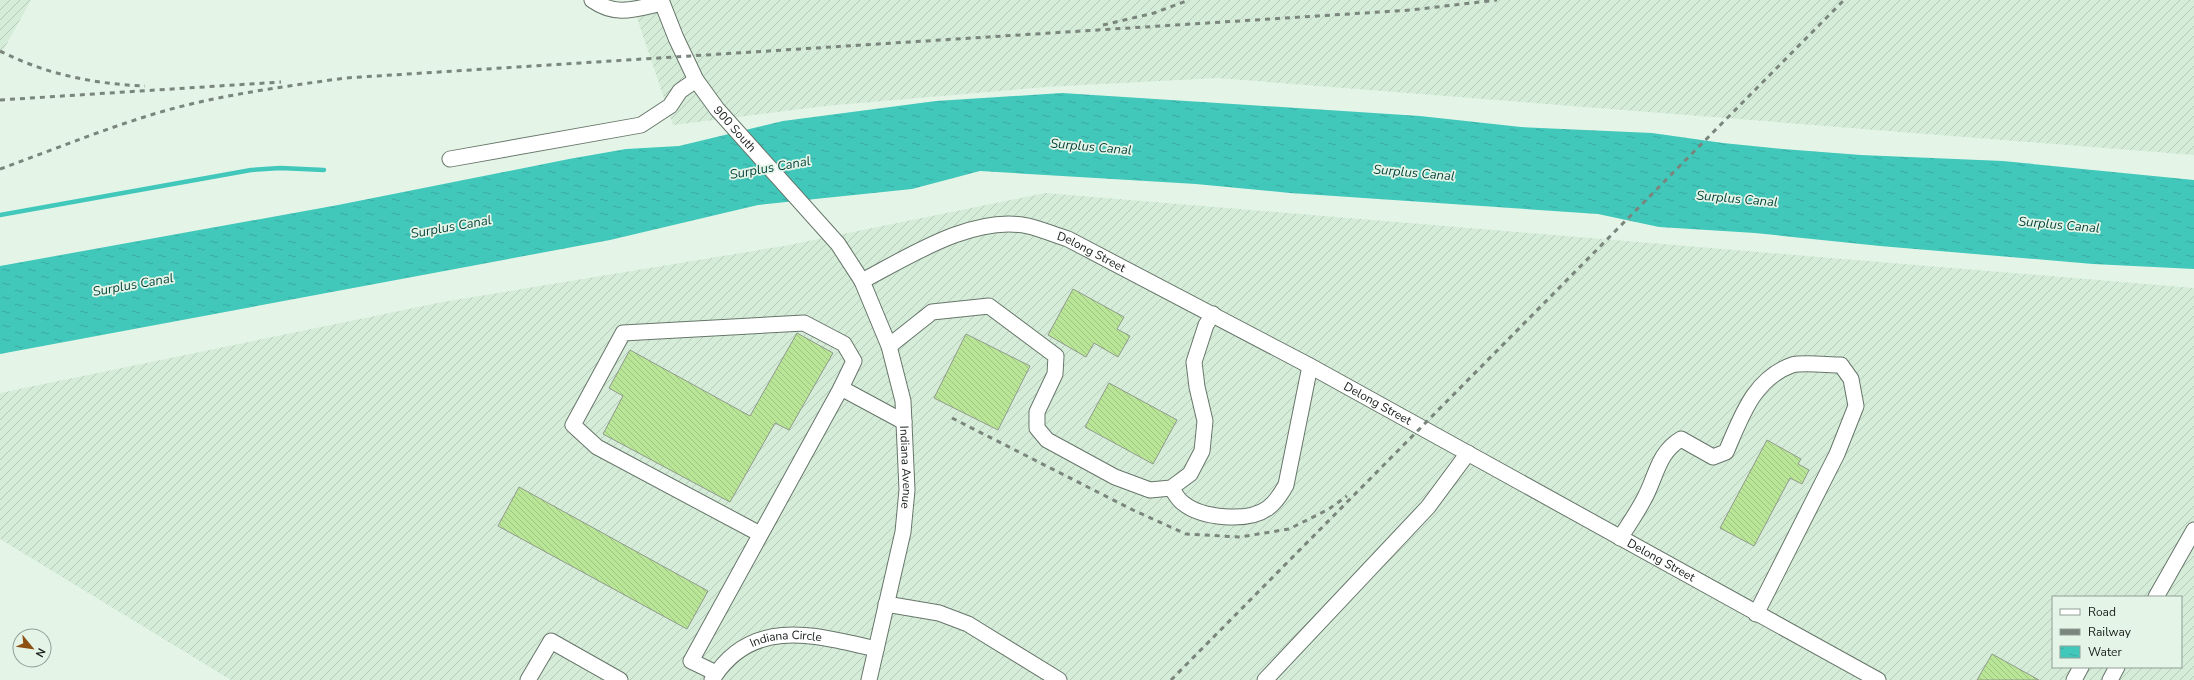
<svg xmlns="http://www.w3.org/2000/svg" width="2194" height="680" viewBox="0 0 2194 680" font-family="'Nunito Sans',sans-serif">
<style>
.industrial{fill:url(#industrial-furrows);fill-rule:evenodd}
.water{fill:url(#water-ripples)}
.lines{fill:none;stroke-linecap:round;stroke-linejoin:round}
.stream{stroke:#42c7bb;stroke-width:4.5}
.building{fill:url(#building-back-hatch);stroke:#919a8b}
.minor-casing{stroke:#67766a;stroke-width:17}
.minor{stroke:#fff;stroke-width:15}
.rail{stroke:#7a857c;stroke-width:3;stroke-dasharray:5 5;stroke-linecap:butt}
.labels{text-anchor:middle;dominant-baseline:central;stroke-width:3.5;stroke-linejoin:round;paint-order:stroke}
.street-label{font-size:12px;fill:#181e19;stroke:#e4f5e7}
.water-label{font-size:13px;font-style:italic;fill:#094540;stroke:#e4f5e7}
</style>
<defs>
<pattern id="industrial-furrows" width="10" height="10" patternUnits="userSpaceOnUse"><rect width="10" height="10" fill="#d5ecd9"/><path d="M-1 1l2-2M0 10L10 0M9 11l2-2" fill="none" stroke="#b6caba"/></pattern>
<pattern id="water-ripples" width="26" height="14" patternUnits="userSpaceOnUse"><rect width="26" height="14" fill="#42c7bb"/><path d="M2 4q2-2 4 0t4 0M15 11q2-2 4 0t4 0" fill="none" stroke="#39aaa0"/></pattern>
<pattern id="building-back-hatch" width="6" height="6" patternUnits="userSpaceOnUse"><rect width="6" height="6" fill="#b8e596"/><path d="M-1 5l2 2M0 0l6 6M5-1l2 2" fill="none" stroke="#9dc481"/></pattern>
</defs>
<rect width="100%" height="100%" fill="#e4f5e7"/>
<g class="industrial">
<polygon points="0,0 31,0 0,56"/>
<polygon points="631,0 2194,0 2194,155 1217,78 1046,87 825,106 673,125"/>
<path d="M1045,193L2194,288V680H231L0,539V393L443,302L784,246ZM2053,597H2181V667H2053Z"/>
</g>
<polygon class="water" points="1062,93 1420,116 1521,127 1652,133 1723,143 1783,149 1861,155 2003,161 2194,180 2194,269 2093,264 1880,246 1755,233 1659,227 1598,214 1290,193 1196,184 980,171 912,189 758,205 610,240 0,354 0,266 338,205 569,159 626,149 679,146 783,121 936,101"/>
<g class="lines">
<polyline class="stream" points="0,215 251,170 280,168 324,170"/>
</g>
<g class="building">
<polygon points="1073,289 1124,317 1117,329 1130,336 1118,357 1094,343 1086,357 1048,335"/>
<polygon points="797,333 833,353 789,430 775,423 730,502 603,434 623,396 609,388 630,350 750,416"/>
<polygon points="966,334 1030,366 998,430 934,398"/>
<polygon points="1109,383 1177,420 1153,464 1085,427"/>
<polygon points="1767,440 1801,459 1798,464 1809,470 1802,484 1790,478 1754,546 1720,528"/>
<polygon points="519,487 708,591 687,629 498,526"/>
<polygon points="1992,654 2039,680 1977,680"/>
</g>
<g class="lines">
<g class="minor-casing">
<g id="minor">
<path d="M592,0C616,17 635,9 662,3"/>
<path id="s1" d="M661,0L676,38L696,80L717,109L838,244L862,281L889,346L903,401L907,490L903,532L869,680"/>
<polyline points="450,159 641,125 670,106 680,91 696,80"/>
<path id="s2" d="M862,281C908,257 974,214 1028,226C1041,229 1055,235 1068,239L1310,366L1878,680"/>
<polyline points="889,346 932,312 989,306 1056,356 1055,374 1037,412 1037,428 1047,440 1115,477 1150,490 1171,488 1190,474 1202,451 1205,421 1197,387 1194,362 1206,325 1213,314"/>
<path d="M1171,488C1175,493 1178,500 1183,503C1201,518 1248,523 1268,508C1276,502 1281,494 1286,485L1310,366"/>
<polyline points="760,534 597,447 573,425 623,333 804,323 844,344 854,361 841,388"/>
<path d="M1620,538C1628,526 1636,514 1643,501C1656,479 1657,453 1681,439L1713,457L1726,452C1741,418 1753,379 1792,365C1803,362 1828,365 1841,365L1851,379L1856,406L1837,454L1756,614"/>
<polyline points="2156,597 2194,530"/>
<polyline points="886,604 939,613 968,624 1059,680"/>
<polyline points="716,673 691,661 841,388 904,422"/>
<polyline points="528,680 551,641 620,680"/>
<path id="s3" d="M712,680C751,616 816,635 876,649"/>
<polyline points="1265,680 1428,507 1468,453"/>
<polyline points="2074,680 2081,667"/>
<polyline points="2110,680 2117,667"/>
</g>
</g>
<use href="#minor" class="minor"/>
<g class="rail">
<polyline points="1103,25 1154,13 1189,0"/>
<path d="M0,51C45,74 94,84 145,86"/>
<polyline points="0,100 281,82"/>
<path d="M0,169C52,150 104,129 157,113C218,95 282,87 345,78L1411,10L1497,0"/>
<polyline points="952,418 1133,510 1186,534 1240,537 1289,529 1329,509 1347,496"/>
<polyline points="1171,680 1844,0"/>
</g>
</g>
<g class="labels">
<g class="street-label">
<text stroke="none"><textPath href="#s1" startOffset="150">900 South</textPath></text>
<text stroke="none"><textPath href="#s2" startOffset="247">Delong Street</textPath></text>
<text stroke="none"><textPath href="#s2" startOffset="571">Delong Street</textPath></text>
<text stroke="none"><textPath href="#s1" startOffset="542">Indiana Avenue</textPath></text>
<text stroke="none"><textPath href="#s2" startOffset="895">Delong Street</textPath></text>
<text stroke="none"><textPath href="#s3" startOffset="90">Indiana Circle</textPath></text>
</g>
<g class="water-label">
<text transform="translate(1091 147) rotate(5)">Surplus Canal</text>
<text transform="translate(770 168) rotate(-10)">Surplus Canal</text>
<text transform="translate(1414 173) rotate(5)">Surplus Canal</text>
<text transform="translate(1737 199) rotate(5)">Surplus Canal</text>
<text transform="translate(2059 225) rotate(5)">Surplus Canal</text>
<text transform="translate(451 227) rotate(-10)">Surplus Canal</text>
<text transform="translate(133 285) rotate(-10)">Surplus Canal</text>
</g>
</g>
<rect x="2052" y="596" width="130" height="72" fill="#e4f5e7" stroke="#929f95"/>
<rect x="2060" y="609" width="20" height="6" fill="#ffffff" stroke="#929f95"/>
<text x="2088" y="616" font-size="12" fill="#181e19">Road</text>
<rect x="2060" y="629" width="20" height="6" fill="#7a857c" stroke="#929f95"/>
<text x="2088" y="636" font-size="12" fill="#181e19">Railway</text>
<rect x="2060" y="646" width="20" height="12" fill="url(#water-ripples)" stroke="#929f95"/>
<text x="2088" y="656" font-size="12" fill="#181e19">Water</text>
<g transform="translate(32 648) rotate(119)"><circle r="19" fill="#e4f5e7" stroke="#929f95"/>
<path d="M0-3L7 15L0 10L-7 15Z" fill="#8d5012"/>
<text y="-6" font-size="11" font-weight="bold" text-anchor="middle" fill="#181e19">N</text>
</g>
</svg>
